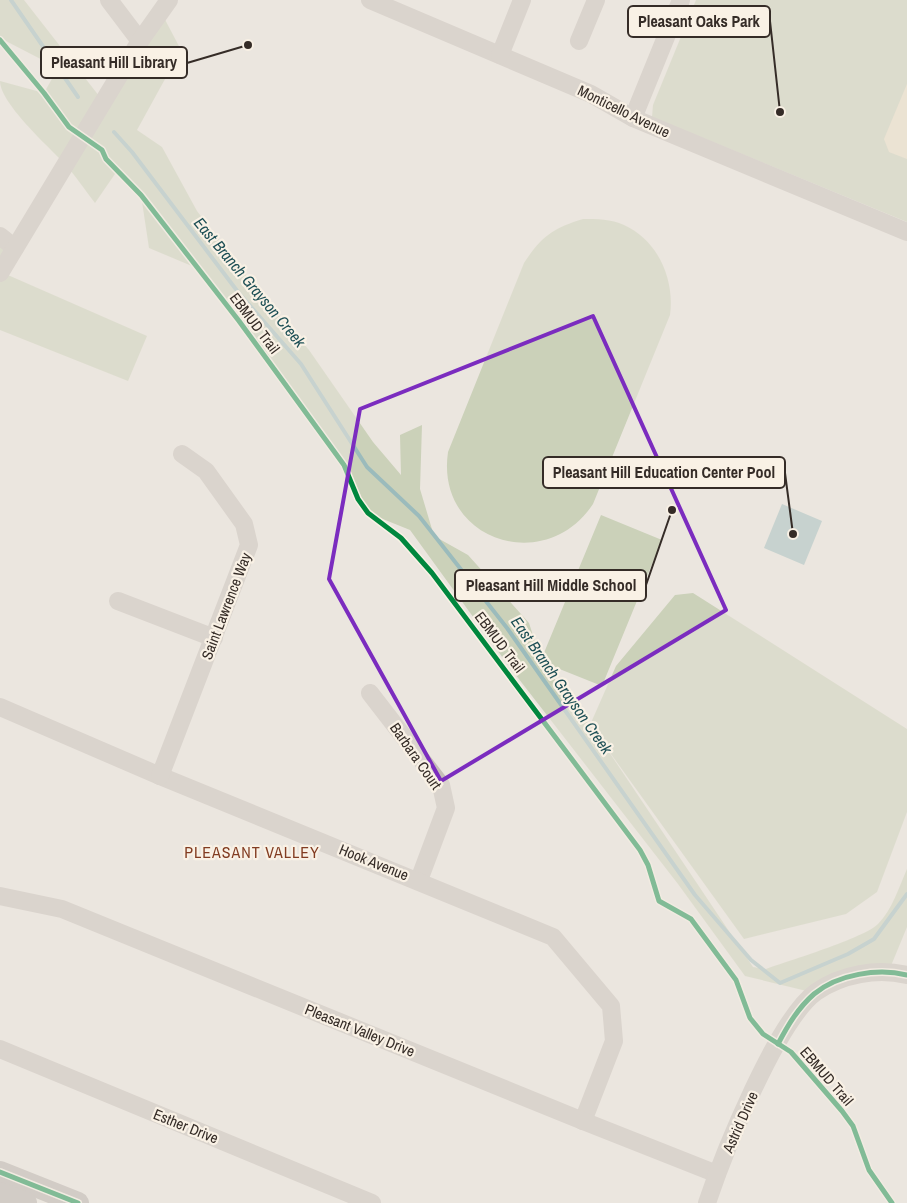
<svg xmlns="http://www.w3.org/2000/svg" width="907" height="1203" viewBox="0 0 907 1203" font-family="'Archivo Narrow',sans-serif">
<style>
.green{fill:#cbd1b9}
.sand{fill:#ecdfc5}
.water{fill:#9bbbbc}
.lines{fill:none;stroke-linecap:round;stroke-linejoin:round}
.stream{stroke:#9bbbbc;stroke-width:4}
.minor{stroke:#c5beb8;stroke-width:18}
.major{stroke:#b3ada8;stroke-width:22}
.cycleway-casing{stroke:#f9f1e5;stroke-width:8}
.cycleway{stroke:#00873e;stroke-width:5}
.marked{fill:none;stroke:#7b2cbf;stroke-width:4;stroke-linejoin:round}
.labels{text-anchor:middle;dominant-baseline:central;stroke-width:4.5;stroke-linejoin:round;paint-order:stroke}
.street-label{font-size:15px;fill:#352c27;stroke:#f9f1e5}
.water-label{font-size:16px;font-style:italic;fill:#1d4f55;stroke:#f9f1e5}
.neighbourhood-label{font-size:16px;letter-spacing:1px;fill:#823c21;stroke:#f9f1e5}
.leader{fill:none;stroke:#352c27;stroke-width:2}
.callout-dot{fill:#352c27;stroke:#f9f1e5;stroke-width:2}
.callout{fill:#f9f1e5;stroke:#352c27;stroke-width:2}
.callout-label{font-size:16px;text-anchor:middle;font-weight:bold;fill:#352c27}
</style>
<rect width="100%" height="100%" fill="#ebe6df"/>
<g class="green">
<path d="M0,0H24L103,101L161,12L181,50L137,130L162,147L197,211L259,292L309,350L373,442L401,475L400,435L422,425L420,489L434,536L468,555L529,623L541,660L601,515L662,540L602,686L542,662L590,725L616,666L675,595L693,593L907,729V812L877,892L846,914L744,939L603,743L753,967L766,969C788,961 864,938 878,924C892,910 899,887 907,869V927L888,973L815,993L745,976L678,884L508,665L410,530L368,513L358,499L344,465L199,269L149,248L141,195L117,171L95,203C85,190 75,175 64,163C48,146 0,103 0,81L44,93L58,68L0,38Z"/>
<polygon points="696,0 907,0 907,222 652,117 653,105"/>
<path d="M583,219C597,219 611,219 624,225C658,240 675,280 670,315L593,504C546,576 435,541 448,452L524,263C541,237 553,228 583,219Z"/>
<polygon points="0,236 15,248 1,272 147,336 128,381 0,330"/>
</g>
<polygon class="sand" points="907,84 907,159 889,152 884,139"/>
<polygon class="water" points="782,504 822,521 804,565 764,548"/>
<g class="lines">
<g class="stream">
<polyline points="11,0 78,97"/>
<polyline points="114,132 132,152 238,292 301,364 367,467 419,516 507,628 695,895 751,960 780,983 848,954 874,939 907,894"/>
</g>
<g class="minor">
<polyline points="109,0 140,41"/>
<polyline points="370,0 591,94 633,118 907,232"/>
<polyline points="579,41 596,0"/>
<polyline points="500,55 522,0"/>
<polyline points="633,118 681,0"/>
<polyline points="0,236 15,248"/>
<polyline points="0,273 140,41 169,0"/>
<polyline points="118,601 214,638"/>
<polyline points="370,693 441,785 446,808 419,880"/>
<polyline points="0,707 160,776 553,937 611,1006 614,1041 583,1121"/>
<polyline points="160,776 249,545 244,524 206,471 182,454"/>
<polyline points="0,896 62,909 583,1121 717,1174"/>
<polyline points="0,1049 372,1203"/>
<path d="M707,1203C723,1155 777,1020 816,992C842,974 877,968 907,975"/>
</g>
<g class="major">
<polyline points="0,1172 78,1203"/>
<polyline points="0,1193 26,1203"/>
</g>
<g class="cycleway-casing">
<g id="cycleway">
<polyline points="0,40 44,93 69,127 102,150 106,159 141,195 239,321 344,465 358,499 368,513 401,538 432,573 640,850 648,865 659,901 691,919 736,980 750,1018 763,1034 791,1052 842,1111 853,1126 869,1170 892,1203"/>
<path d="M778,1044C788,1025 798,1008 814,994C838,974 878,968 907,975"/>
<polyline points="0,1172 78,1203"/>
</g>
</g>
<use href="#cycleway" class="cycleway"/>
</g>
<path d="M0 0H907V1203H0ZM593,316L726,610L441,781L329,579L360,409Z" fill="#ebe6df" fill-opacity=".55" fill-rule="evenodd"/>
<path class="marked" d="M593,316L726,610L441,781L329,579L360,409Z"/>
<g class="labels">
<g class="street-label">
<text transform="translate(624 111) rotate(26)">Monticello Avenue</text>
<text transform="translate(255 323) rotate(53)">EBMUD Trail</text>
<text transform="translate(226 606) rotate(-69)">Saint Lawrence Way</text>
<text transform="translate(500 642) rotate(53)">EBMUD Trail</text>
<text transform="translate(416 756) rotate(55)">Barbara Court</text>
<text transform="translate(374 862) rotate(22)">Hook Avenue</text>
<text transform="translate(360 1030) rotate(22)">Pleasant Valley Drive</text>
<text transform="translate(827 1076) rotate(49)">EBMUD Trail</text>
<text transform="translate(740 1122) rotate(-66)">Astrid Drive</text>
<text transform="translate(186 1126) rotate(22)">Esther Drive</text>
</g>
<g class="water-label">
<text transform="translate(250 282) rotate(50)">East Branch Grayson Creek</text>
<text transform="translate(562 685) rotate(55)">East Branch Grayson Creek</text>
</g>
<g class="neighbourhood-label">
<text x="252" y="852">PLEASANT VALLEY</text>
</g>
</g>
<path class="leader" d="M780 112L770 21M248 45L187 63M793 534L785 473M672 510L646 585"/>
<g class="callout-dot">
<circle cx="780" cy="112" r="5"/>
<circle cx="248" cy="45" r="5"/>
<circle cx="793" cy="534" r="5"/>
<circle cx="672" cy="510" r="5"/>
</g>
<g class="callout">
<rect x="628" y="6" width="142" height="31" rx="5"/>
<rect x="41" y="47" width="146" height="31" rx="5"/>
<rect x="543" y="457" width="242" height="31" rx="5"/>
<rect x="455" y="570" width="191" height="31" rx="5"/>
</g>
<g class="callout-label">
<text x="699" y="27">Pleasant Oaks Park</text>
<text x="114" y="68">Pleasant Hill Library</text>
<text x="664" y="478">Pleasant Hill Education Center Pool</text>
<text x="551" y="591">Pleasant Hill Middle School</text>
</g>
</svg>
